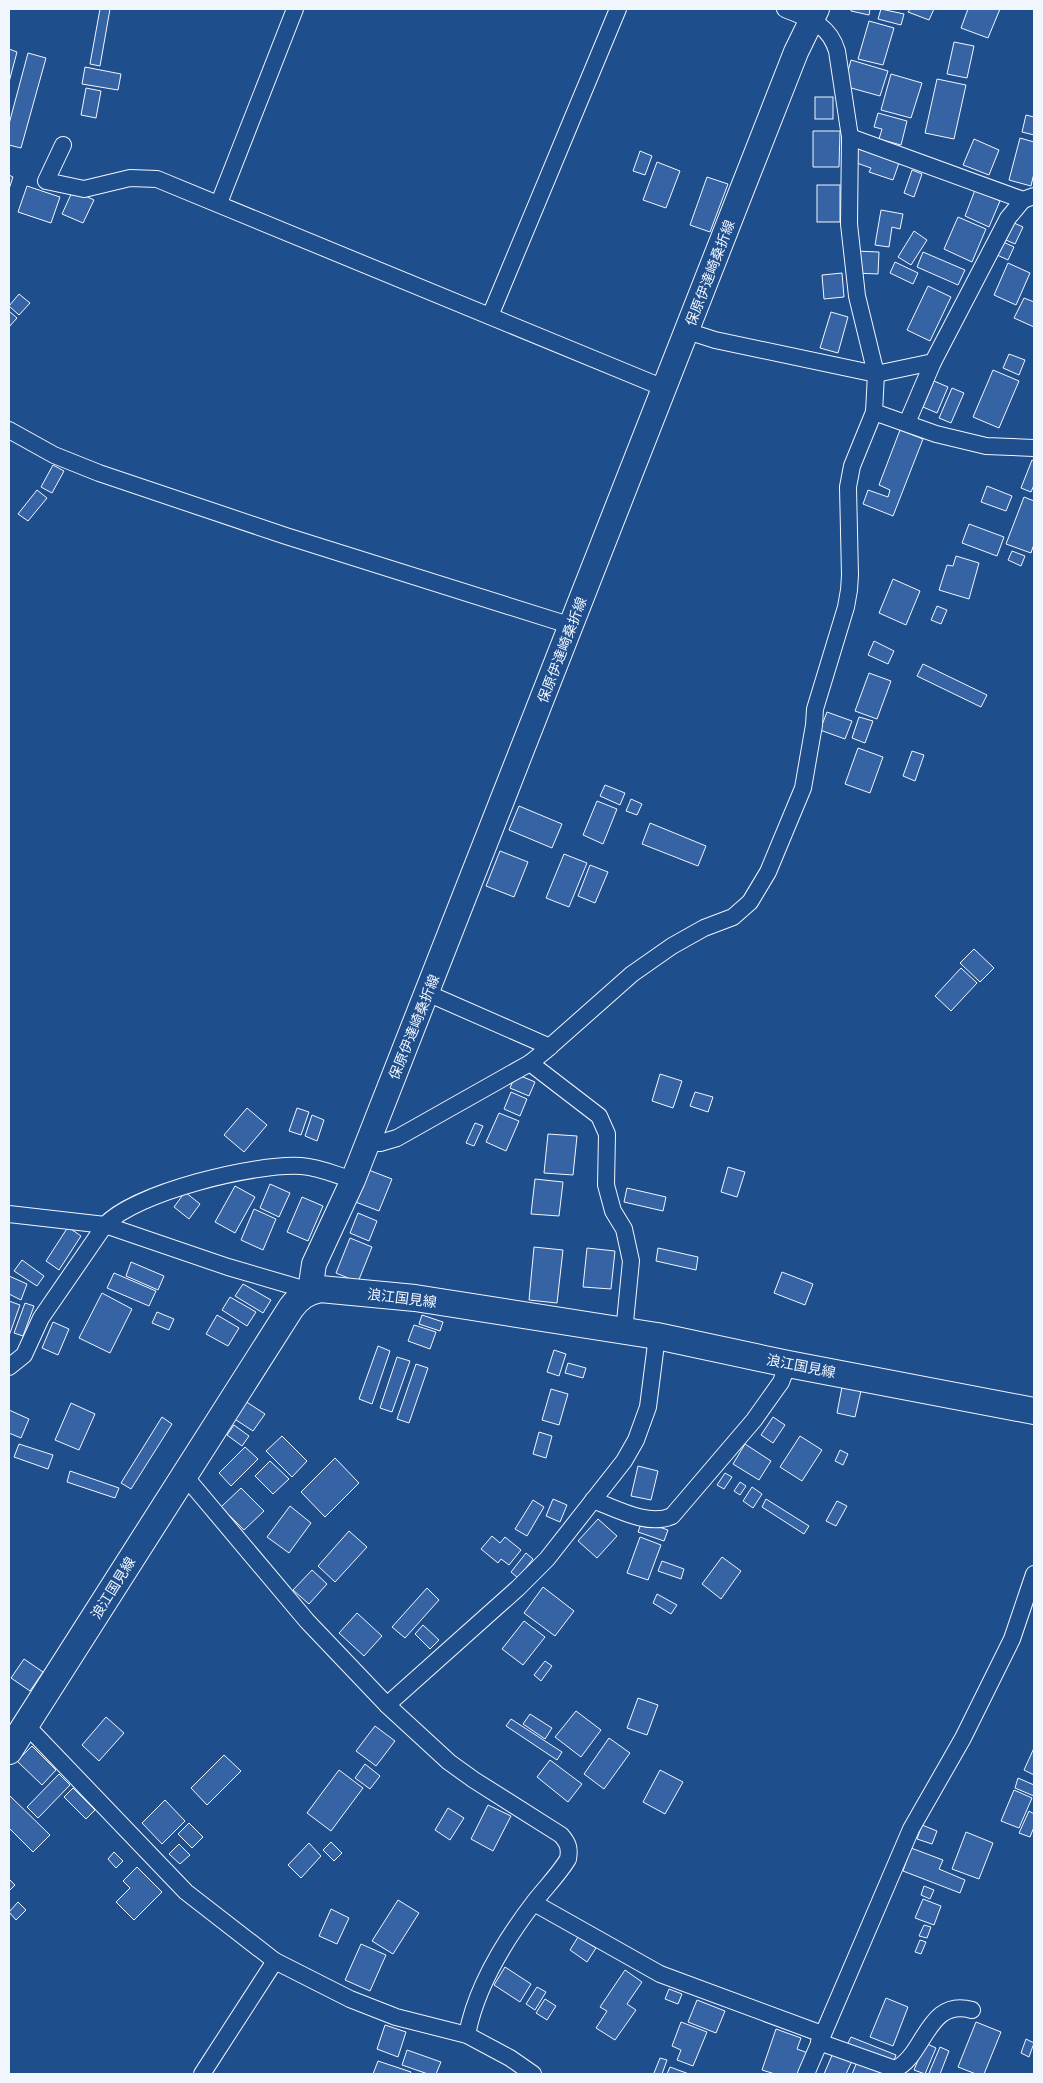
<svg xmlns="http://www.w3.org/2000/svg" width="1043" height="2083" viewBox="0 0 1043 2083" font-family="Cabin,'Noto Sans JP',sans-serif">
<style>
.building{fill:#3563a3;stroke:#f2f6ff}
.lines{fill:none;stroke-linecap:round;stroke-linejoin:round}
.street-casing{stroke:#f2f6ff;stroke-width:18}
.secondary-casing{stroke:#f2f6ff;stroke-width:26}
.primary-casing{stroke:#f2f6ff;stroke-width:28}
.street{stroke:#1f4e8c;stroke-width:16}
.secondary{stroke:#1f4e8c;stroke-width:24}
.primary{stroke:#1f4e8c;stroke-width:26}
.labels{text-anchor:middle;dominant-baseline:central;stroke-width:4;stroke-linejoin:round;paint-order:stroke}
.street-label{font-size:14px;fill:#f2f6ff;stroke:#1f4e8c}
</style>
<rect width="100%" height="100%" fill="#1f4e8c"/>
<g class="building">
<polygon points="100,9 110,9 100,66 90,64"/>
<polygon points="851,9 870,9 869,15 851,11"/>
<polygon points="881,9 904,14 901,25 878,19"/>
<polygon points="910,9 934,9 929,20 908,12"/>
<polygon points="968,9 1000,9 988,38 961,28"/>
<polygon points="869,21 894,28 883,65 858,59"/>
<polygon points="954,42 974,46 967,78 947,74"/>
<polygon points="9,49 17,52 9,82"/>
<polygon points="28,53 46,58 21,148 9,145 9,124"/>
<polygon points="851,60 888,71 880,96 844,86"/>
<polygon points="85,67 121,74 118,90 82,84"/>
<polygon points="891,74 922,83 911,118 881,110"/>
<polygon points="937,79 966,85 954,139 925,133"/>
<polygon points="86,88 101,91 96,118 81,115"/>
<rect x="815" y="97" width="18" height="22"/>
<polygon points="878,113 907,121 901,145 879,139 882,129 874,127"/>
<polygon points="1026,115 1034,117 1034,135 1022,132"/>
<polygon points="813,131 840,131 839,167 813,167"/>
<polygon points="1020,138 1034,142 1034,173 1031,186 1009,180"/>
<polygon points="974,139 999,150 989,175 963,165"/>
<polygon points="856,146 900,160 893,180 869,172 871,168 851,161"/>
<polygon points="640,151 652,156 645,175 633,171"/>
<polygon points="657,162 680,171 666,208 643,200"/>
<polygon points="912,170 922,174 914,197 904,193"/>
<polygon points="9,175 13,177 9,189"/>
<polygon points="707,177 728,184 710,232 690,225"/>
<rect x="817" y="185" width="23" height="37"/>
<polygon points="27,186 60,197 51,223 18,212"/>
<polygon points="73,190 94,200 83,223 62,214"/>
<polygon points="975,190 1000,201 989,227 965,216"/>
<polygon points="881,210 903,214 900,229 892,227 889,247 875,245"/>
<polygon points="958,217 986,229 972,262 944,249"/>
<polygon points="1014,223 1023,227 1015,244 1006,240"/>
<polygon points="914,231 927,240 911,265 898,257"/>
<polygon points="1001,241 1014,247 1008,260 995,254"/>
<polygon points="856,251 879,252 878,274 855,273"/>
<polygon points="923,252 965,270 958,285 917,267"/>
<polygon points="895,262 918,273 913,284 890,273"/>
<polygon points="1008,263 1030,273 1016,305 994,295"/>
<polygon points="842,273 844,297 824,299 822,275"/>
<polygon points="928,286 951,297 930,341 907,330"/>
<polygon points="19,294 30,303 19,315 9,306"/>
<polygon points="1024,298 1034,302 1034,327 1014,318"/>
<polygon points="9,311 17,318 9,327"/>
<polygon points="831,312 848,317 838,353 820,348"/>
<polygon points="1009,354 1025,360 1019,375 1003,368"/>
<polygon points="993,370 1019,381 999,428 973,417"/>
<polygon points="934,381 948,387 937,413 923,407"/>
<polygon points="952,388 964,393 951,423 939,418"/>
<polygon points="900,430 923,439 893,516 863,504 868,490 888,497 890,490 879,485"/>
<polygon points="1032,460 1034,461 1034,485 1031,492 1021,488"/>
<polygon points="53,465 64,471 52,493 41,487"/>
<polygon points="987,486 1012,496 1006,511 981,502"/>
<polygon points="37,490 47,498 28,521 18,514"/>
<polygon points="1024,497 1034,501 1034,544 1031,553 1006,544"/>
<polygon points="969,524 1004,537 997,556 962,543"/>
<polygon points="1012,551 1025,556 1021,566 1008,560"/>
<polygon points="956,556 979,563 969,599 939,590 947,565 953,566"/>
<polygon points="893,579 920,591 906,625 879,613"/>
<polygon points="937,606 947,610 941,624 931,620"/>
<polygon points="874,641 894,651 888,664 868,655"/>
<polygon points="923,664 987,695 981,707 917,676"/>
<polygon points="869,673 891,681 877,719 855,711"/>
<polygon points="827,712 852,721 845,739 820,730"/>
<polygon points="859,717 873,721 865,743 852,738"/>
<polygon points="858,748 883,757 870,793 845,784"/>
<polygon points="912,751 924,755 915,781 903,776"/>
<polygon points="605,785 625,793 620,805 600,796"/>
<polygon points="631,799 642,804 637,815 626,811"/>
<polygon points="597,801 617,809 603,844 583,835"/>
<polygon points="519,806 562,824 552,848 509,830"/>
<polygon points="650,823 706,846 698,866 642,844"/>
<polygon points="500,851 528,862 514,897 486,886"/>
<polygon points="564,854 587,863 569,907 546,898"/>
<polygon points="590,865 608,872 595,903 578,896"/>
<polygon points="974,949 994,968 980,982 960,963"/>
<polygon points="961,968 977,983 951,1011 935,996"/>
<polygon points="516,1074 535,1082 529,1096 510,1088"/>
<polygon points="660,1074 682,1081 673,1108 652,1101"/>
<polygon points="511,1092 527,1099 520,1116 504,1109"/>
<polygon points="695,1092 713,1097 708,1112 690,1106"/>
<polygon points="247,1108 267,1125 244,1152 224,1135"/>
<polygon points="297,1108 309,1112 301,1135 289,1131"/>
<polygon points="499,1113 519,1121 506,1151 486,1142"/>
<polygon points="312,1115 324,1120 317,1141 305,1136"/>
<polygon points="475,1123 483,1126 474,1146 466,1143"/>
<polygon points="548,1134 577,1136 573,1175 544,1173"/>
<polygon points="728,1167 745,1172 737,1197 721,1192"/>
<polygon points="366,1169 392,1179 379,1211 353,1201"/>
<polygon points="535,1179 563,1182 559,1216 531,1214"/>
<polygon points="270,1184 290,1193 279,1217 260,1208"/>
<polygon points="235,1186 255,1197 235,1233 215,1222"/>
<polygon points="627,1188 666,1197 663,1211 624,1202"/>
<polygon points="185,1192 200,1204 189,1219 174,1207"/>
<polygon points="302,1197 323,1206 308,1241 287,1232"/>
<polygon points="254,1209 276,1219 263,1250 241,1240"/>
<polygon points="358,1213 377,1221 369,1241 350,1233"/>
<polygon points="68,1227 81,1236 59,1270 46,1261"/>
<polygon points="350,1238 372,1247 358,1282 336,1273"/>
<polygon points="534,1247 563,1250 557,1303 529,1300"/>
<polygon points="587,1248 615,1251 611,1289 583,1287"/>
<polygon points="658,1248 698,1257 696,1270 656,1261"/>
<polygon points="22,1260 44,1276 37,1286 14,1271"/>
<polygon points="131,1262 164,1276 158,1290 126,1276"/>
<polygon points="782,1272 813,1284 805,1305 774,1293"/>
<polygon points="114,1273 156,1291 149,1306 107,1288"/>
<polygon points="9,1276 27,1284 21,1300 9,1294"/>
<polygon points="243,1284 271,1300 263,1313 235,1296"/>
<polygon points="102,1293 132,1309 110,1353 79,1338"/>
<polygon points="230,1297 256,1312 247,1326 222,1310"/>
<polygon points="9,1301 20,1305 9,1336"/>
<polygon points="25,1303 34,1306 23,1336 14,1333"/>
<polygon points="157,1312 174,1319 169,1330 152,1323"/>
<polygon points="217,1315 239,1328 228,1346 206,1334"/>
<polygon points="422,1315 443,1322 440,1331 419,1324"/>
<polygon points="53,1322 69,1329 58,1355 42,1348"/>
<polygon points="414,1325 436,1332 430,1349 408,1341"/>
<polygon points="378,1346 390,1351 372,1404 359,1399"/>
<polygon points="554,1350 566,1354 559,1376 547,1372"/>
<polygon points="397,1357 410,1361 392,1412 380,1408"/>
<polygon points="568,1363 586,1368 583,1378 565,1373"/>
<polygon points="416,1364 428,1368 409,1423 397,1419"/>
<polygon points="842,1387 861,1391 855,1417 837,1413"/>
<polygon points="551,1389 568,1394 559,1425 542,1420"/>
<polygon points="245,1401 265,1414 253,1431 233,1418"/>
<polygon points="71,1403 95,1414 79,1450 55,1440"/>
<polygon points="9,1410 29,1419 21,1438 9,1433"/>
<polygon points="162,1417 172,1424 131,1489 121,1483"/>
<polygon points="773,1417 785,1425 773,1443 761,1435"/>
<polygon points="234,1425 249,1436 242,1446 227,1435"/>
<polygon points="539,1432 552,1436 546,1458 533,1454"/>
<polygon points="282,1436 307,1461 292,1477 266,1451"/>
<polygon points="800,1436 822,1450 802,1481 780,1467"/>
<polygon points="19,1444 53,1455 48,1469 14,1457"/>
<polygon points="745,1444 771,1461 759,1480 733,1464"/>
<polygon points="245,1447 258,1459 231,1486 219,1473"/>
<polygon points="840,1450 848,1454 843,1465 835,1461"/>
<polygon points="335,1458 359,1483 325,1517 301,1492"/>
<polygon points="270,1461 289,1479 273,1494 255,1476"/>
<polygon points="638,1466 658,1471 651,1500 631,1496"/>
<polygon points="70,1471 119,1488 115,1498 67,1482"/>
<polygon points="725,1473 732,1477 724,1489 717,1485"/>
<polygon points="740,1482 746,1486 740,1495 734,1491"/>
<polygon points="752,1487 762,1494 753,1508 743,1501"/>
<polygon points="241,1488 264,1511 244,1530 221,1507"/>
<polygon points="553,1499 567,1505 560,1522 546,1516"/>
<polygon points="766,1499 809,1526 804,1534 762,1507"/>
<polygon points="533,1500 544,1507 527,1536 515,1529"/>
<polygon points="837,1501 847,1506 836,1526 826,1521"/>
<polygon points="290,1506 311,1523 289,1553 267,1537"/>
<polygon points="598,1519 617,1536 597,1558 578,1541"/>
<polygon points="642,1521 668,1530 664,1541 638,1532"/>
<polygon points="349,1531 367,1547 335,1582 318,1566"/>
<polygon points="492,1536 500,1543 505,1537 521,1550 509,1565 501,1559 498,1563 481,1549"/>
<polygon points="640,1537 661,1545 648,1580 627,1573"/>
<polygon points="526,1553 533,1559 518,1578 511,1572"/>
<polygon points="722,1557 741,1571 721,1599 702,1584"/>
<polygon points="662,1561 684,1569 681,1579 658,1571"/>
<polygon points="312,1570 327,1584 309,1604 293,1590"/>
<polygon points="543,1587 574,1611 555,1636 524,1613"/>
<polygon points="427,1588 439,1600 405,1638 392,1627"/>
<polygon points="657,1594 677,1605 671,1614 653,1603"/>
<polygon points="357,1613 382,1636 364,1656 339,1633"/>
<polygon points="524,1621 545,1637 523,1665 502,1649"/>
<polygon points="423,1625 439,1640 430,1649 415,1634"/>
<polygon points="24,1659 43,1672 30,1691 11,1678"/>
<polygon points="545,1661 552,1666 541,1681 534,1675"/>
<polygon points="638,1698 658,1705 647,1735 627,1728"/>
<polygon points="576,1711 601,1730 581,1757 555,1737"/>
<polygon points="530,1714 552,1728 545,1739 523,1724"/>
<polygon points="106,1717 124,1733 99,1761 82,1745"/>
<polygon points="511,1719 562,1752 557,1760 506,1726"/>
<polygon points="375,1726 395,1741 376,1766 356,1751"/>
<polygon points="609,1738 630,1753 604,1789 584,1774"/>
<polygon points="32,1746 56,1770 42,1785 17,1761"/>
<polygon points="1034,1748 1034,1775 1024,1770"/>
<polygon points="224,1755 241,1771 207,1805 191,1788"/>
<polygon points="550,1760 582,1784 568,1802 537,1777"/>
<polygon points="365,1764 380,1776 370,1789 355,1778"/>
<polygon points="339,1770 363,1788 331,1831 307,1813"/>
<polygon points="660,1770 683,1782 665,1814 643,1802"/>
<polygon points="59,1774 70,1785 38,1818 27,1807"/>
<polygon points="1018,1778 1034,1785 1034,1796 1015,1788"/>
<polygon points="73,1788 95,1810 86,1819 64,1797"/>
<polygon points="1014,1790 1032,1798 1019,1828 1001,1821"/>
<polygon points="9,1795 50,1835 33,1852 9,1828"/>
<polygon points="165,1800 185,1821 162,1844 142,1823"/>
<polygon points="488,1805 511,1816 493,1851 471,1839"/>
<polygon points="448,1808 464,1818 450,1840 435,1830"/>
<polygon points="1029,1811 1034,1814 1034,1827 1030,1837 1019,1833"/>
<polygon points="189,1823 203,1837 192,1848 178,1834"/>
<polygon points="922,1825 937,1831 932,1844 917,1839"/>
<polygon points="966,1832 993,1843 979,1879 952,1869"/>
<polygon points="331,1842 342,1853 334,1861 323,1850"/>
<polygon points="309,1843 321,1856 301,1878 288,1865"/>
<polygon points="179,1844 190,1855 180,1864 169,1854"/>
<polygon points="911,1848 943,1860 939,1869 965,1880 960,1893 903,1871"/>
<polygon points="114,1852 123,1861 116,1868 108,1859"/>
<polygon points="137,1867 162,1892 134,1920 116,1902 130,1888 123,1881"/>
<polygon points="9,1879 15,1885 9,1891"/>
<polygon points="924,1886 934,1890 930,1899 921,1895"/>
<polygon points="923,1899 941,1906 934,1925 915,1918"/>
<polygon points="398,1900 419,1913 393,1954 372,1941"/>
<polygon points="18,1902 26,1910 16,1920 9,1912"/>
<polygon points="331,1909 349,1918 337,1944 319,1936"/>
<polygon points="924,1925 931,1927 927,1938 919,1936"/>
<polygon points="578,1937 596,1948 587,1962 570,1950"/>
<polygon points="920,1940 926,1942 921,1954 915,1952"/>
<polygon points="361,1944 386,1955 370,1991 345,1980"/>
<polygon points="505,1967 531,1984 520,2002 494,1985"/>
<polygon points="625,1970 642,1982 627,2004 636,2010 615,2040 596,2028 607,2011 600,2007"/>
<polygon points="537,1987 546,1992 535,2010 526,2004"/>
<polygon points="669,1989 682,1994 678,2004 665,1999"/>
<polygon points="886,1998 908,2007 893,2046 870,2037"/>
<polygon points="545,1999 556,2006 547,2020 536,2013"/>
<polygon points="697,2000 725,2011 716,2033 688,2022"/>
<polygon points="681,2022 707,2032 693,2066 677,2060 681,2050 672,2046"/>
<polygon points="976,2022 1001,2032 984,2074 976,2074 958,2067"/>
<polygon points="385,2025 406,2032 398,2057 377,2049"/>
<polygon points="776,2029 801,2038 797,2049 808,2053 800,2074 775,2074 762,2070"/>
<polygon points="851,2037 896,2055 892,2066 846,2047"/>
<polygon points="1026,2039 1034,2043 1029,2057 1021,2053"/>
<polygon points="925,2043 936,2048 925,2074 914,2070"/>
<polygon points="940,2047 949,2051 940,2074 933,2074 929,2073"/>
<polygon points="407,2050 441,2062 436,2074 428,2074 402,2065"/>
<polygon points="833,2053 852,2061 846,2074 824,2074"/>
<polygon points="660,2058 667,2060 662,2074 656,2074 654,2073"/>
<polygon points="378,2061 411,2072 410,2074 373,2074"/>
<polygon points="857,2062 887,2074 852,2074"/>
<polygon points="670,2067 689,2074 667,2074"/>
</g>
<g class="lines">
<g class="street-casing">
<g id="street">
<polyline points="850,137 1023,200 1034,196"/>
<polyline points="63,145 46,181 84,189 130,178 157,179 664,388"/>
<polyline points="219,203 295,9"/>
<polyline points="490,316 618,9"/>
<polyline points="687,331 715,340 876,374 933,362 1008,218 1023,200"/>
<polyline points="874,412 936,434 986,446 1034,448"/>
<polyline points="907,423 933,362"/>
<polyline points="9,430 54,455 99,473 286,536 572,626"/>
<polyline points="427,993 550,1047"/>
<polyline points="530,1063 599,1116 607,1134 606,1185 613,1211 624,1229 631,1261 624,1332"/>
<path d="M368,1142L380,1143L397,1138L530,1063L545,1051L632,974L672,946L704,928L733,917L750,902L768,872L803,788L814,725L815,709L846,607L849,590L850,575L848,487L852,466L874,412L876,374L857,296L849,224L850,137L837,51C829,24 809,19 785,9"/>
<polyline points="9,1214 105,1225 228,1267 310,1291"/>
<path d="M9,1367L24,1355L41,1318L105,1225C136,1192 256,1163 301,1166C319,1167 336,1175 353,1180"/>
<path d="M184,1475L307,1621L387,1705L449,1762L474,1780L561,1835C568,1843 570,1848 568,1859C559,1874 546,1887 535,1901C505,1940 476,1986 467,2035"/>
<path d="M593,1500C615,1508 648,1527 672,1516L754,1420L781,1382L788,1364"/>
<polyline points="387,1705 518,1588 547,1559 624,1461 636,1440 648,1407 657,1336"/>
<polyline points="26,1725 186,1892 275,1961 350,1999 396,2017 467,2035 510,2058 533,2074"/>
<polyline points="534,1903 660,1974 822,2034"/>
<path d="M819,2042L895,2069C925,2056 927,1997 972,2010"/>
<polyline points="202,2074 275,1961"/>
<polyline points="806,2074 911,1829 963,1738 1012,1639 1034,1574"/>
</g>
</g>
<g class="secondary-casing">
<polyline id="secondary" points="310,1291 314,1264 353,1180 796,52 817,9"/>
</g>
<g class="primary-casing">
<path id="primary" d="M9,1751L291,1308C299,1297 307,1292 320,1289L415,1298L657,1336L788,1364L1034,1411"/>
</g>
<use href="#street" class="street"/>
<use href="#secondary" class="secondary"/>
<use href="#primary" class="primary"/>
</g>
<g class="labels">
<g class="street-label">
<text transform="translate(710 273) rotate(-69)">保原伊達崎桑折線</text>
<text transform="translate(562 650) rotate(-69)">保原伊達崎桑折線</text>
<text transform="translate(414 1027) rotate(-68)">保原伊達崎桑折線</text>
<text transform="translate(402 1298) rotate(7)">浪江国見線</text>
<text transform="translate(801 1366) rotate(11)">浪江国見線</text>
<text transform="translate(113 1588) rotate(-58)">浪江国見線</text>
</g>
</g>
<rect width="1043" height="2083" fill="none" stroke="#f2f6ff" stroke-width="20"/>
</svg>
